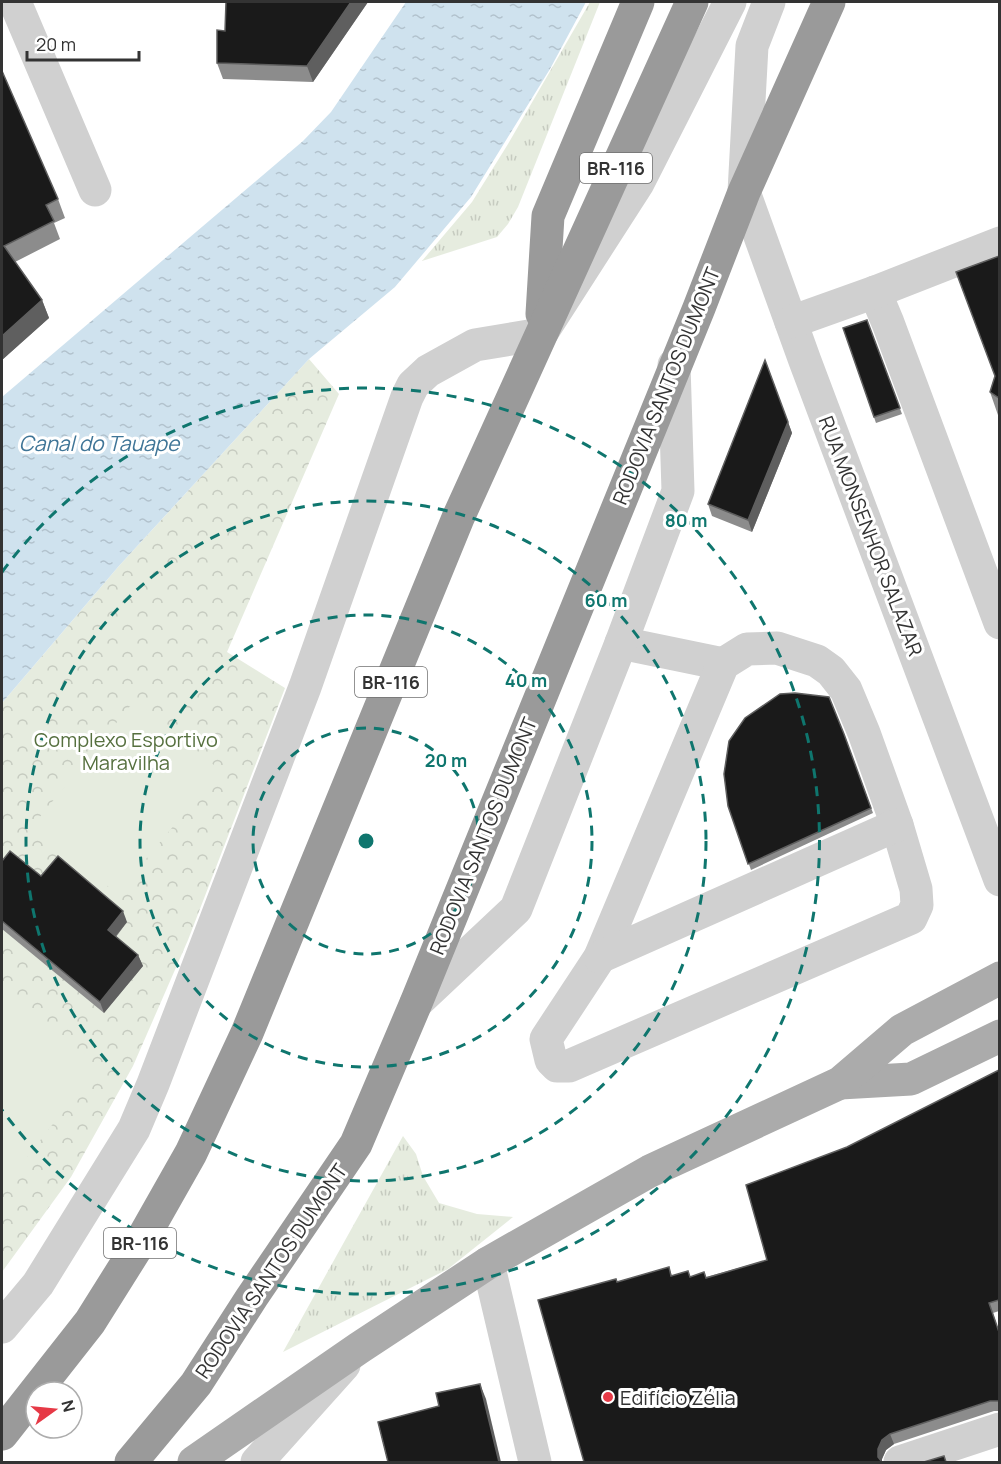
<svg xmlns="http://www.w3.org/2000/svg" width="1001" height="1464" viewBox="0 0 1001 1464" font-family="Manrope,sans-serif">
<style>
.grass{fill:url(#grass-tufts)}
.park{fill:url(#park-crowns)}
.garden{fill:#e6ecdf}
.water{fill:url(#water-ripples)}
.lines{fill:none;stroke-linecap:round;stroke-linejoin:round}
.minor{stroke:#d0d0d0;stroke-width:33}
.major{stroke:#ababab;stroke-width:33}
.highway{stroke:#9a9a9a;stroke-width:33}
.wall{fill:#8c8c8c}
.shaded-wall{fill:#5f5f5f}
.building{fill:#1a1a1a;stroke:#5f5f5f;stroke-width:1.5}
.ring{fill:none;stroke:#0f766e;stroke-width:3;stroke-dasharray:10 8}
.poi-dot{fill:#e63946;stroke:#fff;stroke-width:2}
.labels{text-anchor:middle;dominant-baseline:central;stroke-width:6;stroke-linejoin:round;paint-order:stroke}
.shield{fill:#fff;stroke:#707070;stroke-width:1.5}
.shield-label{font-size:18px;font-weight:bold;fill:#333}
.street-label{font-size:20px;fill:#333;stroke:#fff}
.park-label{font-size:20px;fill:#56703f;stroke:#fff}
.poi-label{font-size:20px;fill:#333;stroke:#fff;text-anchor:start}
.water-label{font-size:21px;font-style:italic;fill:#3f7597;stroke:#fff}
.centre{fill:#0f766e;stroke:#fff;stroke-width:3}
.ring-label{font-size:18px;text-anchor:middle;font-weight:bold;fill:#0f766e;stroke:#fff;stroke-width:6;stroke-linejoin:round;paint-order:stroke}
</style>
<defs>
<pattern id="grass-tufts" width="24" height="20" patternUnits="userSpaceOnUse" patternTransform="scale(1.5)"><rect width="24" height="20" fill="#e6ecdf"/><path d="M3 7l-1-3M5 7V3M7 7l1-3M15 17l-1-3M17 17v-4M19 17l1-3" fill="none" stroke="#c6cbc0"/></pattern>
<pattern id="park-crowns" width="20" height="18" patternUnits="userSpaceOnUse" patternTransform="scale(1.5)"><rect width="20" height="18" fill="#e6ecdf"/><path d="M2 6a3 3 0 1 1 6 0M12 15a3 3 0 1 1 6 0" fill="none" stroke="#c6cbc0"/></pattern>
<pattern id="water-ripples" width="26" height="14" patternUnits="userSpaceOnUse" patternTransform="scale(1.5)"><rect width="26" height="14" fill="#cfe2ee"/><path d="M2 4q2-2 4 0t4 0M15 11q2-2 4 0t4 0" fill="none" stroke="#b2c2cd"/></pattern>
</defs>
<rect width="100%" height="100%" fill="#fff"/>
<g class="grass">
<polygon points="590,2 600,2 518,207 508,224 497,237 422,261 472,202 508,144"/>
<polygon points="403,1136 416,1154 423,1176 439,1203 477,1214 513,1217 448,1269 283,1352"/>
</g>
<polygon class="park" points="309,359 339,394 227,652 285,688 188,940 133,1066 71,1177 2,1272 2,703 118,567"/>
<g class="garden">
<polygon points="135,700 220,770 117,894 34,824"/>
<polygon points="2,994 96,1068 2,1190"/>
</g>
<polygon class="water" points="406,2 586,2 550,69 471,197 395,287 309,359 118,567 2,703 2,397 303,141 331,112"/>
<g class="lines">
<g class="minor">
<polyline points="15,2 95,190"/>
<polyline points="769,2 752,46 744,192 805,361 1000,880"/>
<polyline points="875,292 888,323 1000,623"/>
<polyline points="791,322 875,292 1000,243"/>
<polyline points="621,643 723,664"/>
<polygon points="777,648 817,661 831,671 846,690 864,733 897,825 916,889 917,905 911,918 569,1066 557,1066 551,1060 546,1039 600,957 723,664 747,649"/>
<polyline points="600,957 897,825"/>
<polyline points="416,1003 516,909 621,643 678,491 674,365"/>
<polyline points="488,1263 535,1462"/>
<polyline points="2,1327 38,1284 134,1129 153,1084 305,687 407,397 413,385 428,371 475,345 541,334 638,183 730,2"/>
<polyline points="257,1462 344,1365"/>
<polyline points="900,1462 1000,1429"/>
</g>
<g class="major">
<polyline points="840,1083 911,1079 1000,1036"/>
<polyline points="194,1462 359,1348 488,1263 650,1171 840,1083 902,1030 1000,978"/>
</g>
<g class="highway">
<polyline points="542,314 548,216 638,2"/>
<polyline points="2,1434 90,1322 144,1236 191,1153 247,1033 458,518 692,2"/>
<polyline points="131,1462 196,1384 252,1297 356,1144 416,1003 699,308 744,192 829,2"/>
</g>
</g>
<g class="wall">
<polygon points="368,2 313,82 223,79 217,63 225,31"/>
<polygon points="2,71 58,199 65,218 54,223 60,239 15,262 42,300 49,318 2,360"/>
<polygon points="999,256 999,418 990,392 995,376"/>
<polygon points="867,320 902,414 876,423 843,328"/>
<polygon points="765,360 792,433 752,532 712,516 708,504"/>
<polygon points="844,734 873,813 751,870 728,806"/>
<polygon points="2,861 41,876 127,922 116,937 138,955 143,966 104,1013 2,929"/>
<polygon points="999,1070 999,1311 993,1313 999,1332 999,1411 994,1411 894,1444 886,1450 882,1459 882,1462 617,1282 669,1267 672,1276 706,1277 767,1260 847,1147"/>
</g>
<g class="shaded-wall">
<polygon points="351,2 368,2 313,82 307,66"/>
<polygon points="42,300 49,318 2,360 2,336"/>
<polygon points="788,422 792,433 752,532 748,520"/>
<polygon points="123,911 127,922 112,941 108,930"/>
<polygon points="138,955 143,966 104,1013 100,1002"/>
<polygon points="480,1384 486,1399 501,1462 499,1462"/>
<polygon points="890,1434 894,1444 886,1450 882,1459 882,1462 878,1457 878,1449 882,1440"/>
</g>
<g class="building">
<polygon points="226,2 351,2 307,66 217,63 217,30 225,31"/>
<polygon points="2,71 58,199 46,205 54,221 4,246 42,300 2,336"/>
<polygon points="999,256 999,398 990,392 995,376 956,272"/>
<polygon points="867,320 900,408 874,417 843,328"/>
<polygon points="765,360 788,422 748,520 708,504"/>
<polygon points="795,693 829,697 844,734 871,808 748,864 728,806 724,774 729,741 745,718 780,694"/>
<polygon points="10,851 41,876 58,856 123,911 108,930 138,955 100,1002 2,921 2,861"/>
<polygon points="999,1070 999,1300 989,1303 999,1332 999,1401 990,1401 890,1434 882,1440 878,1449 878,1457 882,1462 584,1462 538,1300 616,1279 617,1282 669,1267 671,1276 688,1271 690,1277 704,1272 706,1278 767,1260 746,1185 847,1147"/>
<polygon points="480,1384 499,1462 388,1462 378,1422 439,1406 436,1393"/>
<polygon points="944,1456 946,1462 924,1462"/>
</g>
<g class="ring">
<circle cx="366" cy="841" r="113"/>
<circle cx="366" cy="841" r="226"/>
<circle cx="366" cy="841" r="340"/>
<path d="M2 572A453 453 0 1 1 2 1110"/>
</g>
<circle class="poi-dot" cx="608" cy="1397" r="6"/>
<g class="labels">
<g class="shield">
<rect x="580" y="153" width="72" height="30" rx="4.5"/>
<rect x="355" y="667" width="72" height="30" rx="4.5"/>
<rect x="104" y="1228" width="72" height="30" rx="4.5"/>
</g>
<g class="shield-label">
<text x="616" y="168">BR-116</text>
<text x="391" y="682">BR-116</text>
<text x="140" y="1243">BR-116</text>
</g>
<g class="street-label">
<text transform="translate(666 386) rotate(-68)">RODOVIA SANTOS DUMONT</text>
<text transform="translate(871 536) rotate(69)">RUA MONSENHOR SALAZAR</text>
<text transform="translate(483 836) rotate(-68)">RODOVIA SANTOS DUMONT</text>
<text transform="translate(271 1271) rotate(-56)">RODOVIA SANTOS DUMONT</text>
</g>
<g class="park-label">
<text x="126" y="739">Complexo Esportivo<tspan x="126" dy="23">Maravilha</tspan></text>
</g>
<g class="poi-label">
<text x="620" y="1397">Edifício Zélia</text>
</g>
<g class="water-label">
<text x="99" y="443">Canal do Tauape</text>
</g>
</g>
<circle cx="366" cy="841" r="9" class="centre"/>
<g class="ring-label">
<text x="686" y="527">80 m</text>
<text x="606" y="607">60 m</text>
<text x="526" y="687">40 m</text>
<text x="446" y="767">20 m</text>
</g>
<rect width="1001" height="1464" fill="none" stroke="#333333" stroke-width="6"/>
<g transform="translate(54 1410) rotate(75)"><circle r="28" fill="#ffffff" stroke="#adadad" stroke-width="1.5"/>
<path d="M0-4.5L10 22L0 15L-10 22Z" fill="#e63946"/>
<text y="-9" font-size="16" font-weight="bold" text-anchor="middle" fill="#333333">N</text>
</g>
<path d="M27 51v9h112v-9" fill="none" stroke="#333333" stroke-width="3"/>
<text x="36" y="51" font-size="18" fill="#333333" stroke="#ffffff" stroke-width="4.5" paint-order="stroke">20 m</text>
</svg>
